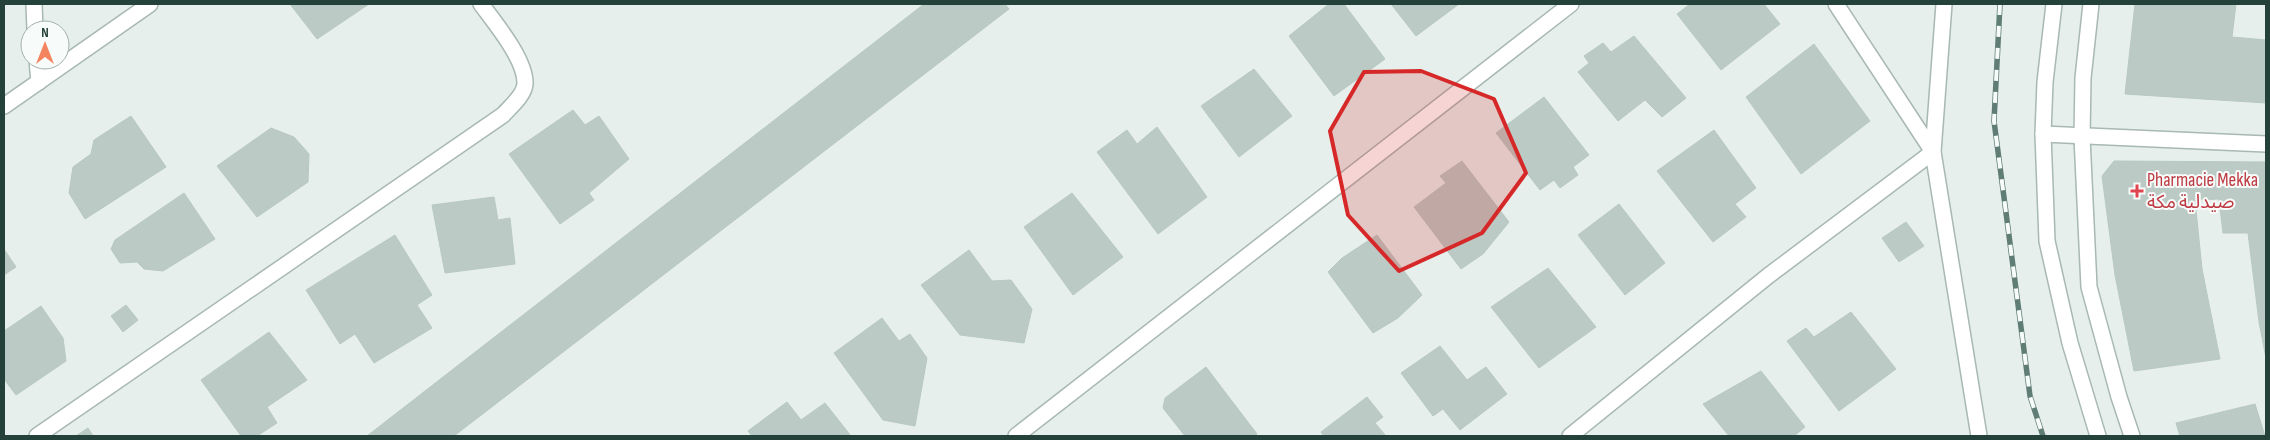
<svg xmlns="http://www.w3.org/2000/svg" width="2270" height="440" viewBox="0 0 2270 440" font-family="'Sofia Sans Condensed','Noto Sans Arabic',sans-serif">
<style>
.building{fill:#bbcac4;stroke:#b8c9c2}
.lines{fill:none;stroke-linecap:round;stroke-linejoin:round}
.street-casing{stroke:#a8b8b2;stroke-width:18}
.street{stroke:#fff;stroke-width:15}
.rail-casing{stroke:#5f7d75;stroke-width:5.5}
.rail{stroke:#f7fbf9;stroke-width:4;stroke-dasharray:11;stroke-linecap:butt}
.marked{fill:#d62828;fill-opacity:0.2;stroke:#d62828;stroke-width:4;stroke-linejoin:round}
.health-dot{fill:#e0444e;stroke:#f7fbf9;stroke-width:2}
.labels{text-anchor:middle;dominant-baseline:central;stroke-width:4;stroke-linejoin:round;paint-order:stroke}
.health-label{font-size:19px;fill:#be3a42;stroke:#f7fbf9;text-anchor:start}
</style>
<rect width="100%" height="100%" fill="#e6efeb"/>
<g class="building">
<polygon points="290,4 369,4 317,39"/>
<polygon points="924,4 1005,4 1009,9 454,436 367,436"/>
<polygon points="1329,4 1344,4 1385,59 1334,96 1289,36"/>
<polygon points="1391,4 1459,4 1416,36"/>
<polygon points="1690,4 1764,4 1780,24 1721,70 1677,14"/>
<polygon points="2135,4 2236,4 2232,37 2266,40 2266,103 2125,94"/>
<polygon points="1634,36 1686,98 1662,117 1645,100 1618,121 1578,72 1589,63 1584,56 1603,43 1611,52"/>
<polygon points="1814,44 1870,121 1801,174 1746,97"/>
<polygon points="1254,69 1292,116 1239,157 1201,106"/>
<polygon points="1544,97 1589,155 1573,167 1578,175 1560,188 1554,180 1540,190 1496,133"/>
<polygon points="573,110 585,125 599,116 629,159 589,193 594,200 560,224 509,154"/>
<polygon points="131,116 166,167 85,219 69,193 73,167 91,154 94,140"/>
<polygon points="1157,127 1207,197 1158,234 1097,152 1127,130 1137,144"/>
<polygon points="271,128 294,137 309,154 308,182 257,217 217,166"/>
<polygon points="1714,130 1756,188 1735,204 1746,217 1713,242 1657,171"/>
<polygon points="1462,161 1509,222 1483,254 1461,269 1414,207 1446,183 1440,176"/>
<polygon points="2114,161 2266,162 2266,358 2259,322 2248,233 2223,233 2219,199 2195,200 2202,269 2220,359 2134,371 2115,275 2102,176"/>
<polygon points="184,193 215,239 163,271 144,269 137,262 120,263 111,249 115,240"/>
<polygon points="1072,193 1123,257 1073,295 1024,227"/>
<polygon points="494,197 498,220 510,218 515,264 445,273 432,205"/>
<polygon points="1619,204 1665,263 1625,295 1578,235"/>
<polygon points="1906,222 1924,246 1899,262 1882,238"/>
<polygon points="395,235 432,295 417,305 432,328 374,363 355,334 340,344 306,290"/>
<polygon points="1377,235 1422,295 1398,318 1373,333 1328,272 1342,258"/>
<polygon points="4,249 16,267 4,275"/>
<polygon points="969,250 992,281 1011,280 1032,309 1024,343 960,335 921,285"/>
<polygon points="1548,268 1596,327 1539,368 1491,307"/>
<polygon points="126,305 138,320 123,332 111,316"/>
<polygon points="41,306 63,338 66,361 16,395 4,379 4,331"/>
<polygon points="1851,312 1896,369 1839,411 1787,341 1806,328 1814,337"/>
<polygon points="882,318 899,341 910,334 927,358 915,426 883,420 834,353"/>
<polygon points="269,332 307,380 267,407 277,423 257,436 241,436 201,380"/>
<polygon points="1440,346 1467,380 1486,367 1507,394 1460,430 1443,409 1433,416 1401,373"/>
<polygon points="1206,367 1257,434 1254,436 1185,436 1163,408 1165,398"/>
<polygon points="1761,371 1805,427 1794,436 1729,436 1703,404"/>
<polygon points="1367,397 1383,417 1375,423 1386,436 1324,436 1321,432"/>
<polygon points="787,402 801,420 825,403 851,436 752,436 748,431"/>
<polygon points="2255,404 2265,436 2180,436 2176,423"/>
<polygon points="88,428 93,436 76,436"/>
</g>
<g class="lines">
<g class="street-casing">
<g id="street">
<polyline points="34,4 35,30"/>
<polyline points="1944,4 1933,152 1979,436"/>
<polyline points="2054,4 2045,82 2043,134 2047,241 2070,343 2098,436"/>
<polyline points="2091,4 2083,78 2082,137 2089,287 2119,397 2132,436"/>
<polyline points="37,60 39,82"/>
<polyline points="4,106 150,4"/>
<polyline points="2043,134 2266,144"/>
<path d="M37,436L503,115C510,107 524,96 525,84C526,60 495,23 481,4"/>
<polyline points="1016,436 1571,4"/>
<polyline points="1570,436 1768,276 1933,152 1836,4"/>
</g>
</g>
<use href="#street" class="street"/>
<g class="rail-casing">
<polyline id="rail" points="2000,4 1994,121 2030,396 2043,436"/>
</g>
<use href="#rail" class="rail"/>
</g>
<path class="marked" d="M1421,71L1494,99L1526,173L1482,233L1399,271L1348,215L1330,131L1364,72Z"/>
<path class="health-dot" d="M2134.5 183.5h5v5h5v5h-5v5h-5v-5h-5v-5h5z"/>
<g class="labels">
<g class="health-label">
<text x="2147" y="180">Pharmacie Mekka<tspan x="2147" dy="22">صيدلية مكة</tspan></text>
</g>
</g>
<rect width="2270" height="440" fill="none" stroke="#24423a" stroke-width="10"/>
<g transform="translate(45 45)"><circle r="24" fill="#f7fbf9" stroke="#a3b1ad"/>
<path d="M0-4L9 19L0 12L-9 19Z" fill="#f4845f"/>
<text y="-8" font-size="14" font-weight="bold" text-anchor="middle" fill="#24423a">N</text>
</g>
</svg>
